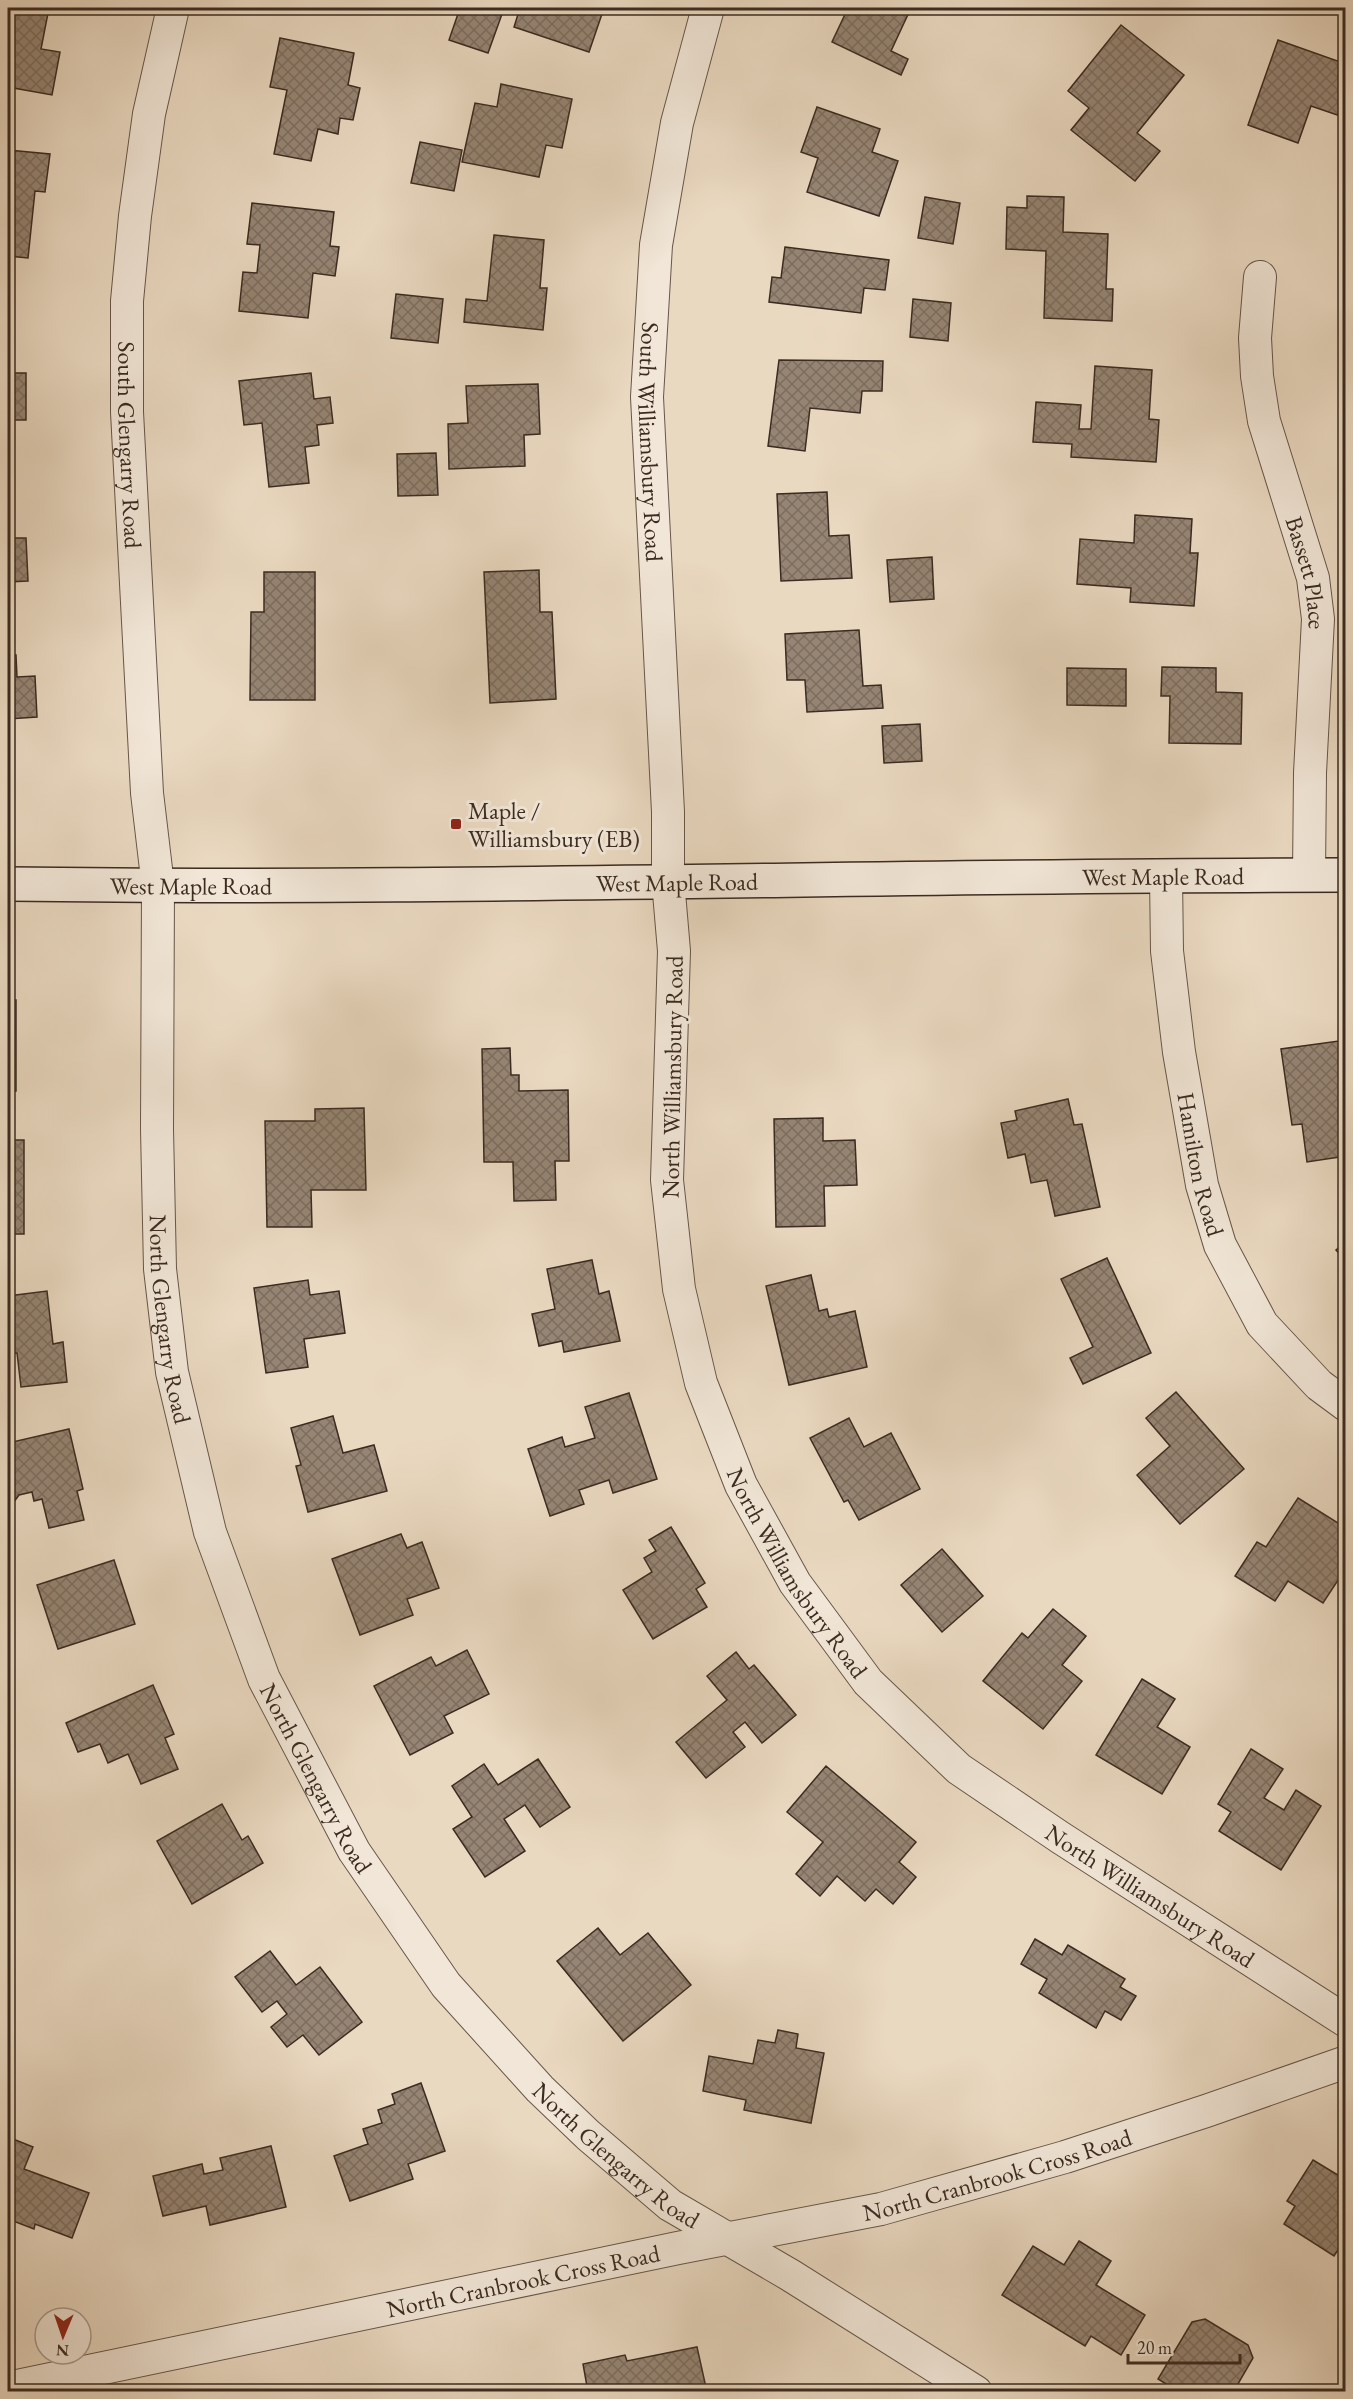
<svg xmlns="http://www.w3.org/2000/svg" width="1353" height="2399" viewBox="0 0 1353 2399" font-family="'EB Garamond',serif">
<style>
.building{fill:url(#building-cross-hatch);stroke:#3b2b21;stroke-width:1.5}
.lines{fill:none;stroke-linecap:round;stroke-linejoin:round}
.street-casing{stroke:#675649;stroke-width:34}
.secondary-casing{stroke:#3b2b21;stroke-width:36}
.street{stroke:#f1e6d7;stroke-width:32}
.secondary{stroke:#f1e6d7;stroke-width:33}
.poi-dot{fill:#8f2418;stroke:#f1e6d7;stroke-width:2}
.labels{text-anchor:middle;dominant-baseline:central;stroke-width:6;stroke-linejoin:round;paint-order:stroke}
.street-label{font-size:24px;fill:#3b2b21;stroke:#f1e6d7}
.poi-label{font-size:24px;fill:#3b2b21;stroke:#f1e6d7;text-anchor:start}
</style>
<defs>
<pattern id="building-cross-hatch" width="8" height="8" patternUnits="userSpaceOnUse" patternTransform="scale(1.5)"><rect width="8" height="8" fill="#968574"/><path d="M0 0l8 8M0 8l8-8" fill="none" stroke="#7c6d5f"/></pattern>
</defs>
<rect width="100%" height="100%" fill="#ead9c1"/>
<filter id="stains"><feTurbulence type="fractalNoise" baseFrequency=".00333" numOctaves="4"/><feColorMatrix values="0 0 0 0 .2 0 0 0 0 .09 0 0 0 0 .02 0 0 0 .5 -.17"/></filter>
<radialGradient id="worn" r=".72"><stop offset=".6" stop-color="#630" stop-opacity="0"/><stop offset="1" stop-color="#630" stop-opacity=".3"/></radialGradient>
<g class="building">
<polygon points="8,8 49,8 41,49 60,52 52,95 8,87"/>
<polygon points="460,8 481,8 502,14 488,53 449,40"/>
<polygon points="520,8 604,8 589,52 514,27"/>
<polygon points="848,8 911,8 891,51 908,59 901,75 832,42"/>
<polygon points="1121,25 1184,75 1137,133 1160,151 1135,181 1071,130 1089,108 1068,91"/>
<polygon points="280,38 354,53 348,85 360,88 353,120 340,118 338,134 318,129 311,161 274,154 287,90 270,87"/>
<polygon points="1278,40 1346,64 1346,118 1311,106 1298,143 1248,125"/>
<polygon points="501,84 572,99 562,148 546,145 539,177 462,162 475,103 497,107"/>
<polygon points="817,107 880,129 872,152 898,161 879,216 807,192 818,158 801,152"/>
<polygon points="420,142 462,150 454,191 411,183"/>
<polygon points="8,150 50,154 45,192 35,191 28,258 8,256"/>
<polygon points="1027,196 1064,197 1063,232 1108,234 1106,289 1113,289 1112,321 1044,318 1046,251 1006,249 1007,207 1027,208"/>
<polygon points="925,197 960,203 953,244 918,238"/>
<polygon points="252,203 334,212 330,246 339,247 335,276 313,273 308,318 239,311 243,272 257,273 260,245 247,244"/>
<polygon points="494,235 544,240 540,288 547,288 543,330 464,322 466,299 487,301"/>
<polygon points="785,247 889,260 885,290 864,288 861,313 769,302 772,277 781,278"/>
<polygon points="396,294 443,299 438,343 391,338"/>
<polygon points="913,299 951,303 948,341 910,337"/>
<polygon points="779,360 883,361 882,391 862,391 860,413 810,408 805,451 768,446"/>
<polygon points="1095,366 1152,370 1149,419 1159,420 1156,462 1071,457 1072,444 1033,442 1036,402 1081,405 1079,429 1091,429"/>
<rect x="8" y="373" width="18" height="47"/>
<polygon points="311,373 314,399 330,397 333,423 317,425 319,445 305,447 309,483 269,487 262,423 244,425 239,381"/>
<polygon points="538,384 540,434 524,435 525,466 449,469 448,424 468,423 466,386"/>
<polygon points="436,453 438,495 398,496 397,454"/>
<polygon points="827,492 829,536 849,535 852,578 781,581 777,494"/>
<polygon points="8,502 12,502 14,538 26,538 28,581 8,582"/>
<polygon points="1135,515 1192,519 1190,553 1198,553 1194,606 1130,602 1131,588 1077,584 1080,539 1134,543"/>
<polygon points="932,557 934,599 890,602 887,560"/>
<polygon points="539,570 540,612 552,612 556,699 490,703 484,572"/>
<polygon points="264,572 315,572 315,700 250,700 251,612 264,612"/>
<polygon points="859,630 863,686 881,685 883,708 807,712 805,680 787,680 785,634"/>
<polygon points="8,655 16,655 17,677 35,676 37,717 8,719"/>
<polygon points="1162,667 1216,668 1216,692 1242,693 1241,744 1169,743 1170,696 1161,696"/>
<polygon points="1067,668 1126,669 1126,706 1067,705"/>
<polygon points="920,724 922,761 884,763 882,726"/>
<rect x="8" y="1000" width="8" height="91"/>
<polygon points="1346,1040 1346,1156 1307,1162 1302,1124 1292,1125 1281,1049"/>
<polygon points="510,1048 511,1075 519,1075 519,1091 568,1090 569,1161 555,1161 556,1200 514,1201 513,1162 484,1162 482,1049"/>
<polygon points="1068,1099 1074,1125 1082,1124 1100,1207 1055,1216 1047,1180 1031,1183 1025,1154 1008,1158 1001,1123 1017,1120 1015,1111"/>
<polygon points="364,1108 366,1190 311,1190 312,1227 267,1227 265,1121 315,1121 315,1109"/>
<polygon points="823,1118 823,1141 855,1140 857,1185 824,1186 825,1226 776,1227 774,1119"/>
<rect x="8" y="1140" width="16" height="94"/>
<polygon points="1346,1241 1346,1261 1336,1250"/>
<polygon points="1107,1258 1151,1353 1083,1384 1070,1358 1093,1347 1061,1279"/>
<polygon points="592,1260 599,1294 609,1291 620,1341 564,1352 562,1341 539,1346 532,1314 555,1309 547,1269"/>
<polygon points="811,1275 819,1311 827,1309 829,1317 855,1311 867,1367 789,1385 766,1286"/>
<polygon points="308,1280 310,1295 339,1291 345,1333 304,1339 308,1367 266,1373 254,1288"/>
<polygon points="47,1291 53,1344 63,1342 67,1382 21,1387 17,1353 8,1354 8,1296"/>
<polygon points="1176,1392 1244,1469 1180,1524 1137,1475 1170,1446 1146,1418"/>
<polygon points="629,1393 657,1479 613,1493 609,1480 579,1490 584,1504 550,1516 528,1449 562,1437 565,1447 595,1438 585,1407"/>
<polygon points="333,1416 343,1453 374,1445 387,1491 308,1512 296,1466 301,1465 291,1428"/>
<polygon points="849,1418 864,1447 891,1433 920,1489 859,1520 848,1500 844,1502 810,1438"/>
<polygon points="69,1429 83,1489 77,1491 84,1520 49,1528 42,1499 34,1501 32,1492 19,1495 8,1510 8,1443"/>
<polygon points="1298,1498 1346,1528 1346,1568 1323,1603 1288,1581 1275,1601 1235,1576 1257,1542 1266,1547"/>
<polygon points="671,1527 705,1583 696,1589 707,1607 653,1639 623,1590 652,1572 644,1558 656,1551 649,1540"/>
<polygon points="401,1534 407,1548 422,1542 439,1588 407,1599 413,1615 360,1635 332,1559"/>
<polygon points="942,1549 983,1596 942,1632 901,1585"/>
<polygon points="114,1560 135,1624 58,1649 37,1585"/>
<polygon points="1053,1609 1086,1636 1062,1665 1082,1681 1043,1729 983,1681 1022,1633 1028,1638"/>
<polygon points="467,1650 489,1694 444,1716 453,1733 410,1755 374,1686 431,1657 436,1666"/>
<polygon points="736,1652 749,1669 754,1665 796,1715 762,1743 745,1722 733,1732 745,1747 706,1778 676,1742 727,1700 707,1676"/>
<polygon points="1142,1679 1175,1699 1157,1727 1190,1747 1162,1794 1096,1755"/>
<polygon points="153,1685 174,1734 165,1738 178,1769 141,1784 128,1754 108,1763 100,1744 78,1752 66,1723"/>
<polygon points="1251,1749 1283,1769 1264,1798 1284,1810 1296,1790 1321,1806 1281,1870 1219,1831 1231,1812 1218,1804"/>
<polygon points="538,1759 570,1807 540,1827 525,1805 504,1819 525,1851 485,1877 453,1829 472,1817 452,1786 484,1764 498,1785"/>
<polygon points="826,1766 916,1842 899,1862 916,1877 893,1904 876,1889 865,1901 837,1876 820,1896 796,1874 823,1842 787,1812"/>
<polygon points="222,1804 242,1840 248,1836 263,1863 192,1904 157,1841"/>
<polygon points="598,1928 620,1955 648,1933 691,1985 623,2041 557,1961"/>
<polygon points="1035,1939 1062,1955 1068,1945 1125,1979 1120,1987 1136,1996 1121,2020 1105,2011 1096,2028 1039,1993 1047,1979 1021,1964"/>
<polygon points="270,1951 296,1985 320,1967 362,2022 319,2055 303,2035 287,2047 271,2027 287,2014 277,2001 262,2012 235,1977"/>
<polygon points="778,2030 798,2034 796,2048 824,2053 811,2123 744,2110 746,2100 703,2091 709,2056 753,2064 758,2040 775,2043"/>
<polygon points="421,2083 445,2151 408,2164 413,2179 350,2201 334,2156 368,2144 363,2129 382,2123 378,2110 395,2104 392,2094"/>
<polygon points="8,2137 33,2147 24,2169 89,2193 72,2238 35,2224 34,2229 8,2219"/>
<polygon points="271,2146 286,2207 210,2225 206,2206 163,2216 153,2176 202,2164 204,2174 223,2170 220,2158"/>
<polygon points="1313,2160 1346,2180 1346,2238 1334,2256 1284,2224 1295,2206 1287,2201"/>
<polygon points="1079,2241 1111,2261 1096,2285 1145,2315 1121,2355 1091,2336 1085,2346 1002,2295 1033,2246 1064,2265"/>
<polygon points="1205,2319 1248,2345 1253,2358 1235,2389 1239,2392 1175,2392 1176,2390 1158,2379 1192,2322"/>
<polygon points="697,2347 707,2392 588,2392 583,2364 625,2355 627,2361"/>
</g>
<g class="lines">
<g class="street-casing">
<g id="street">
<path id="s1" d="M173,8L149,114L135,216L127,301V412L147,793L158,886L157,1129L160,1269L172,1372L210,1532L264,1679L354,1851L446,1985L540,2089L588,2135L670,2205L790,2275L976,2392"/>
<path id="s2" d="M708,8L677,123L656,245L647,397L668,812V881L674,951L667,1180L679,1289L701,1383L741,1485L795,1583L868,1682L959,1769L1061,1838L1346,2021"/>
<path id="s3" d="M1260,277L1255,338L1257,376L1264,421L1313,578L1318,619L1310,773L1309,875"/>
<path id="s4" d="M1166,877L1167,951L1179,1052L1202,1185L1220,1245L1262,1324L1319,1385L1346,1405"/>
<path id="s5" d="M8,2388L678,2248L881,2209L1065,2157L1206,2111L1346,2062"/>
</g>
</g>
<g class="secondary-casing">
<g id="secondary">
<path id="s6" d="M8,884C453,890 900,875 1346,875"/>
</g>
</g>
<use href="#street" class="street"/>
<use href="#secondary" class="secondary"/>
</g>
<rect class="poi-dot" x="450" y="818" width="12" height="12" rx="3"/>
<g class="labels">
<g class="street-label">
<text stroke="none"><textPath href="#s2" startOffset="440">South Williamsbury Road</textPath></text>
<text stroke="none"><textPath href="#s1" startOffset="441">South Glengarry Road</textPath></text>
<text stroke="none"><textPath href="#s3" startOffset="303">Bassett Place</textPath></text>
<text stroke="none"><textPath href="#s6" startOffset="1155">West Maple Road</textPath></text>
<text stroke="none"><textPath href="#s6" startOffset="669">West Maple Road</textPath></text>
<text stroke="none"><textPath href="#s6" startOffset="183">West Maple Road</textPath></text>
<text transform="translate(672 1077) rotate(-89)">North Williamsbury Road</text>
<text stroke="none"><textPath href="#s4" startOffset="290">Hamilton Road</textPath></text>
<text stroke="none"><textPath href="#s1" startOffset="1317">North Glengarry Road</textPath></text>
<text stroke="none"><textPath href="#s2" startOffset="1599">North Williamsbury Road</textPath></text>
<text stroke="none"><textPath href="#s1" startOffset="1803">North Glengarry Road</textPath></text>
<text stroke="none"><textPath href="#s2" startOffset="2085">North Williamsbury Road</textPath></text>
<text stroke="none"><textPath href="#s1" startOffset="2289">North Glengarry Road</textPath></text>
<text stroke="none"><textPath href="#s5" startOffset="1012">North Cranbrook Cross Road</textPath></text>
<text stroke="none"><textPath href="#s5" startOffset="526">North Cranbrook Cross Road</textPath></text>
</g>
<g class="poi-label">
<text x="468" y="810">Maple /<tspan x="468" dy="28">Williamsbury (EB)</tspan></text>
</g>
</g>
<rect width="1353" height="2399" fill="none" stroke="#ead9c1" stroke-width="30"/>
<rect x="9" y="9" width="1335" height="2381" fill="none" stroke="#3b2b21" stroke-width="3"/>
<rect x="15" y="15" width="1323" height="2369" fill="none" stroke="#3b2b21" stroke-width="1.5"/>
<g transform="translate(63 2336) rotate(182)"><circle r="28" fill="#f1e6d7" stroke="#a89b8e" stroke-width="1.5"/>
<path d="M0-4.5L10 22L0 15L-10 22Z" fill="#8f2418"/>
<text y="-9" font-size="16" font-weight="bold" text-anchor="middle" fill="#3b2b21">N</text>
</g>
<path d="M1128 2354v9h112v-9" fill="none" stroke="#3b2b21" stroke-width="3"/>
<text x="1137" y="2354" font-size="18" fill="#3b2b21" stroke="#f1e6d7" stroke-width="4.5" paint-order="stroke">20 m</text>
<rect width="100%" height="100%" filter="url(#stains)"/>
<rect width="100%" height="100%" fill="url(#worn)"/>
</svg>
